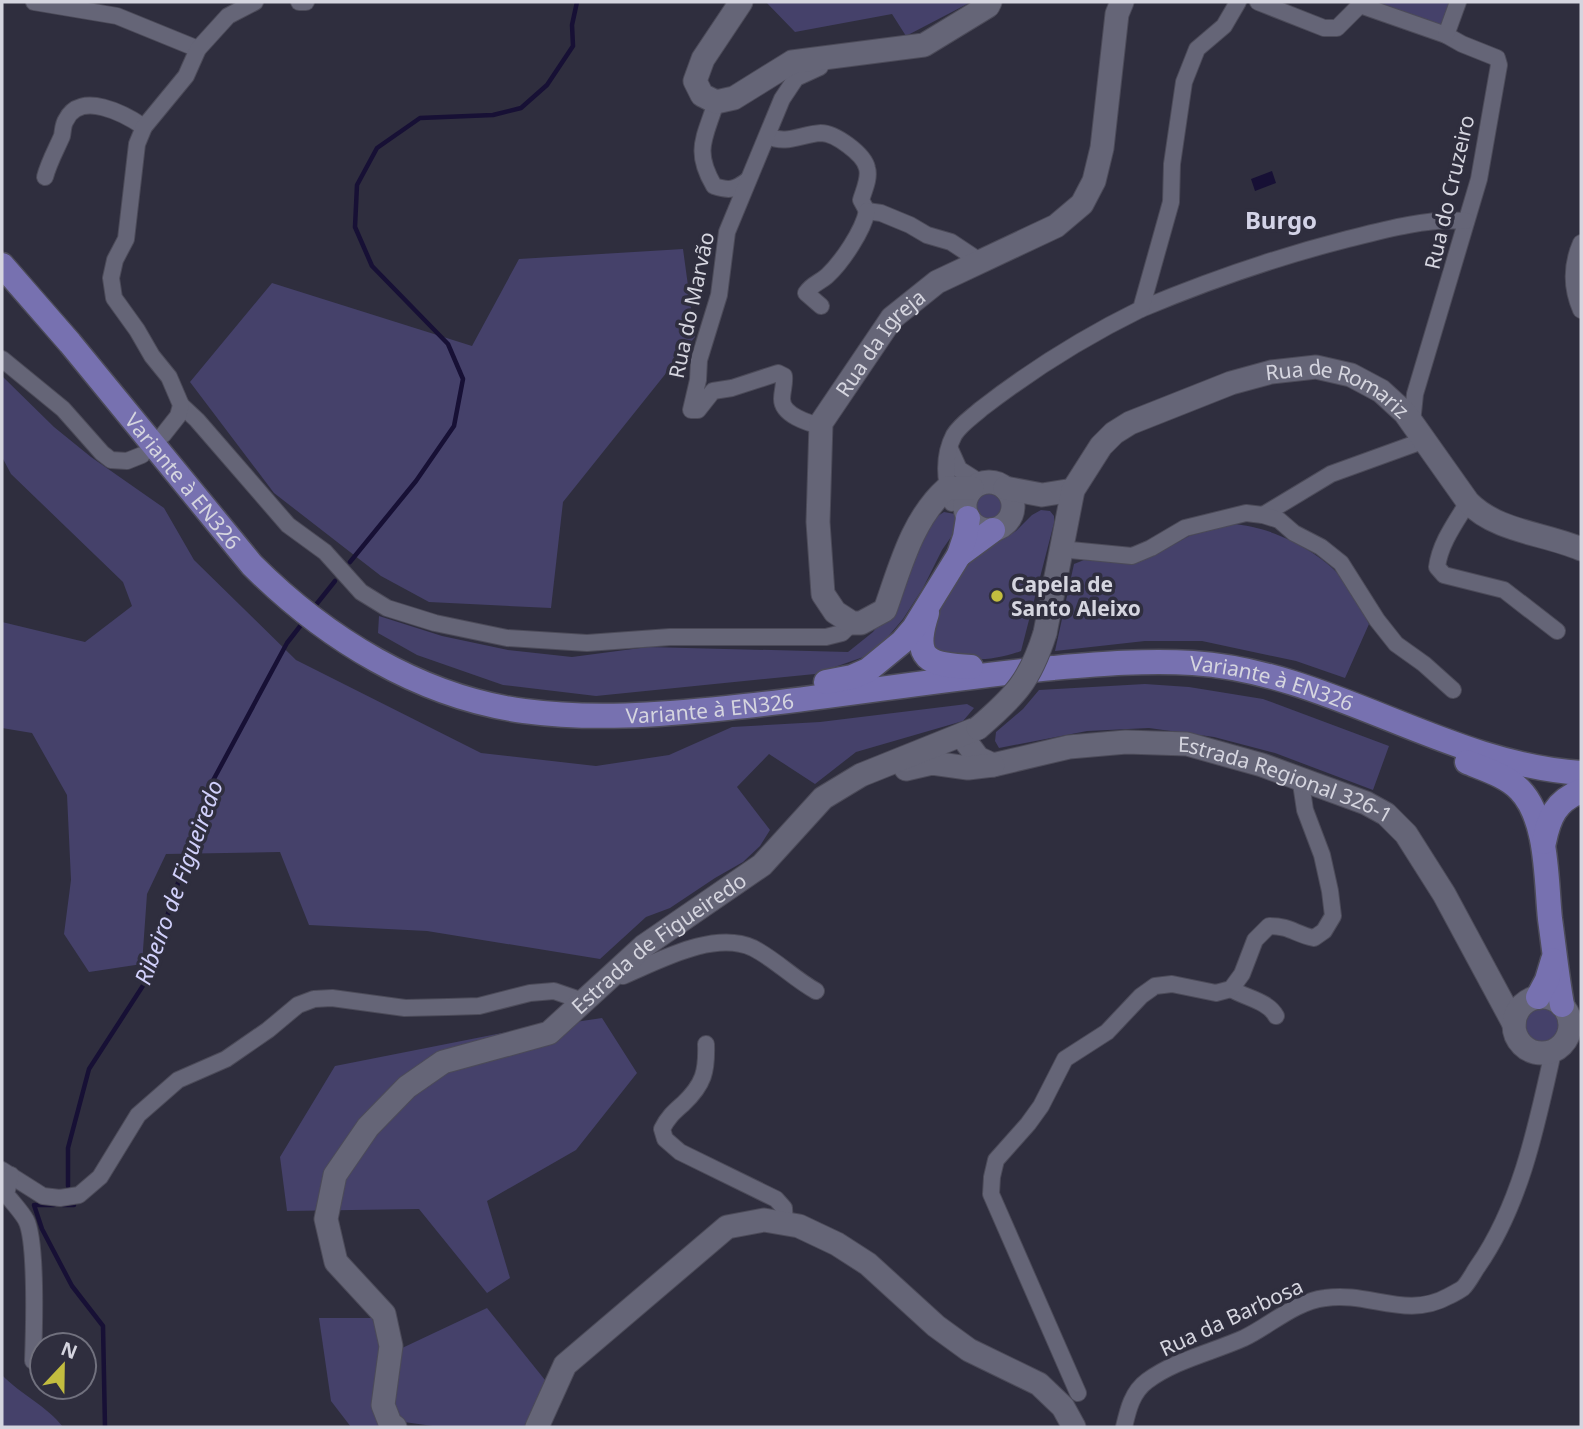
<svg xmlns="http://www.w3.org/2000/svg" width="1583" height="1429" viewBox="0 0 1583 1429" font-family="'Noto Sans',sans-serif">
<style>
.green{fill:#45416a}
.water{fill:#171035}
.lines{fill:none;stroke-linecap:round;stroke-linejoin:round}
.stream{stroke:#171035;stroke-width:4.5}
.street-casing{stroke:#4c4b59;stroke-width:18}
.secondary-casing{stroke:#4c4b59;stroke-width:25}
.primary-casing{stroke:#4c4b59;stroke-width:27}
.street{stroke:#656577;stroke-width:16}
.secondary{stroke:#656577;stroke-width:23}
.primary{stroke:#7771b0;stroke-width:24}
.secondary-bridge-casing{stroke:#4c4b59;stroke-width:25;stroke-linecap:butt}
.secondary-bridge{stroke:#656577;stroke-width:23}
.poi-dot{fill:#c3bd3f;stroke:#2f2e3e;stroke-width:2.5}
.labels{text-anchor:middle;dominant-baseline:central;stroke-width:7;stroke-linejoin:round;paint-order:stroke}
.street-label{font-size:21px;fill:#d5d5df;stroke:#2f2e3e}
.poi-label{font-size:21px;font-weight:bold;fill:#d5d5df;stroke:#2f2e3e;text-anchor:start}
.water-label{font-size:23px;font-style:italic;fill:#d1d0fb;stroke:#2f2e3e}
.quarter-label{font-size:24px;font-weight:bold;fill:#d3d3e7;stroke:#2f2e3e}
</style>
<rect width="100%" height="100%" fill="#2f2e3e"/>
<g class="green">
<polygon points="766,2 971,2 906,36 892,14 795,32"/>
<polygon points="1366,2 1451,2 1441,30"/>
<polygon points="683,249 695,337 563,502 551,608 429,602 381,576 274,493 190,382 272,283 472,346 519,259"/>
<polygon points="2,376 54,427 91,457 164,508 194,560 296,660 481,753 596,766 669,755 732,727 820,722 967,704 974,708 963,721 856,752 815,784 769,754 737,787 770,830 760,846 743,862 715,878 670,908 646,917 600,959 427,931 309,925 280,852 166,854 147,894 142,964 89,972 64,934 71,880 67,795 32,733 2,728 2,622 85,642 132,606 123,582 11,474 2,457"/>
<circle cx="990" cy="505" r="16"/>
<path d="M1041,510L1050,511L1054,516V523L1021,651C992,662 961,662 932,653V623L957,575L975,555L1016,531L1032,515Z"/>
<polygon points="944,512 955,514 960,524 942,550 923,588 903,619 886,639 869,655 815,674 596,696 503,685 417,655 378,633 379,616 442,636 508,650 572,657 648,647 848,652 873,632 890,611 933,519"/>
<path d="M1232,524C1271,526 1320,551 1345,581C1355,594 1362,610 1369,624L1345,678L1296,661L1202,641H1145L1055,651L1074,564L1084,560L1130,563L1155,555L1189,536Z"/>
<polygon points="1145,684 1189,687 1263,699 1389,746 1373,790 1275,753 1214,737 1149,728 1087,731 999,748 995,741 996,732 1023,709 1039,690"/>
<circle cx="1543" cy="1025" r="21"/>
<polygon points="602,1018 637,1073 576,1150 487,1201 510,1278 487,1293 419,1209 287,1211 280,1157 335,1066 502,1033"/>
<polygon points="487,1308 549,1385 527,1427 440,1427 404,1422 389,1404 400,1349"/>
<polygon points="319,1318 372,1318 383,1347 390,1427 351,1427 331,1401"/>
<path d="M2,1375C20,1394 47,1406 63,1427H2Z"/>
</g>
<polygon class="water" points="1272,171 1276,183 1255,191 1251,179"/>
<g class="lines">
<g class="stream">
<polyline points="350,562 416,481 454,426 463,379 448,344 372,266 355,227 357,185 377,148 420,118 493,115 521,108 547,85 573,46 572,25 577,2"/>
<polyline points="315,606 335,581"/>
<polyline points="68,1186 68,1148 89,1069 146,981 209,788 287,643 301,625"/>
<polyline points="54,1205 34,1205 42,1229 72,1286 103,1326 105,1427"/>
<polyline points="63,1205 74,1205"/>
</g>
<g class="street-casing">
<g id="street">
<polyline points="34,2 117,16 198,49"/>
<polyline points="299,2 306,2"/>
<polyline points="1258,2 1324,28 1337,28 1360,5 1446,35 1462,44 1497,58 1499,65 1479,179 1415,394 1412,423"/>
<polyline points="1446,35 1458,2"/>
<path d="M716,102C705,138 693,150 714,186C729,191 735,190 748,180"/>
<path d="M768,136C787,145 801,134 821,133C835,133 864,154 867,168C870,178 864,190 861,200L867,211"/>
<path d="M45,177C49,162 56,150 62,136C63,131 63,124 66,120C80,90 125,114 144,127"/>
<polyline points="867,211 881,213 910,225 927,235 951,242 981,262"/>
<path d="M1581,243C1571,266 1571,287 1581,310"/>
<path d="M821,306L806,293C812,284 819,283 827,276C842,262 863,231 867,211"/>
<path d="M1141,309C1208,281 1274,258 1344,240C1383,230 1425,218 1466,221"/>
<polyline points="2,359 63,409 102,453 111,460 127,461 142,455"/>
<polyline points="181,405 197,420 288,525 325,552 361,592 387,608 435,623 507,638 587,643 670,637 826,637 842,633 852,623"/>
<path d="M821,426C808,423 782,415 782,399C782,391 785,384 784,376L778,373L732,388L713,391L698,410H691L698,380L699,360L719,295L727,232L782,99L796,78L820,67L823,58"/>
<polyline points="163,435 178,416 181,405 169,377 152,356 137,330 114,298 111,278 115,260 126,239 137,144 144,127 186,76 198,49 228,16 255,2"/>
<polyline points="950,449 959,469 981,483"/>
<path d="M1468,502C1456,522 1440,543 1437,567L1444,575L1504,590L1557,631"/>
<path d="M952,503C945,481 943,456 954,435C960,425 972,417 981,409C1030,371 1086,336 1141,309L1171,202L1172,164L1184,82L1197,49L1224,26L1238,2"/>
<polyline points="1263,515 1331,474 1425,440"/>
<polyline points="1060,549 1132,556 1151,548 1185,528 1246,513 1263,515 1279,520 1294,533 1321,547 1341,563 1377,620 1396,644 1424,664 1453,690"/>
<path d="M615,972L623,976C659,961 714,930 753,948C775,959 794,979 816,991"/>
<path d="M1231,989C1246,998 1268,1001 1276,1016"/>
<path d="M706,1044C707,1071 704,1084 683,1104C674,1112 668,1117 662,1129L665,1139L680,1152L776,1199L784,1208L785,1224"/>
<polyline points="2,1170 43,1196 60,1198 79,1195 100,1177 138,1115 178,1080 226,1059 268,1030 298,1005 314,999 332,998 405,1008 448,1007 479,1006 530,993 554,991 583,1001"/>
<path d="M11,1175L6,1194C12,1202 21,1211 26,1220C37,1241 34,1334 33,1361"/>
<path d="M1078,1393L991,1194L992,1177L996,1160L1028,1124L1041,1106L1065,1059L1107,1032L1141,996L1155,986L1172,984L1216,993L1231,989L1242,974L1255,940L1269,926C1290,926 1295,934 1314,938L1324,931L1333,916L1330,891L1322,855L1305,810L1300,777"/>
<path d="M1124,1427C1128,1410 1132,1392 1147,1381C1175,1360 1213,1352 1244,1338C1271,1325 1294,1302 1325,1298C1369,1291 1406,1320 1449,1296C1453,1294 1459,1291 1463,1288C1469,1282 1473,1273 1478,1266C1521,1204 1537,1124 1553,1052"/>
</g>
</g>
<g class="secondary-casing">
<g id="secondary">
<polyline points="741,2 703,59 695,81 702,95 716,102 734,98 792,62 924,45 988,6 990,2"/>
<circle cx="989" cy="506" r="24"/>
<path id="s1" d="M972,488H947C912,519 900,568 885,610L861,623H852L835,612L823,594L818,522L821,423L892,318L937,282L1056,226L1082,204L1094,181L1102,148L1117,14L1122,2"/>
<polyline points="1005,488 1042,495 1073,490"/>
<path id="s2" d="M1045,633L1073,490L1101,446L1114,433L1130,423L1231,383L1271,372L1316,367L1351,375L1381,391L1405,413L1468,502C1497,532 1544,533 1581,549"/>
<path id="s3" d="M964,734L967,743L978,758L993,765L1069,747L1126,742L1187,744L1262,765L1366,803L1386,814L1406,834L1444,894L1514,1024"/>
<polyline points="906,769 932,763 968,768 993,765"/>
<circle cx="1542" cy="1025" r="28"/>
<path id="s4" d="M395,1427L390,1423L383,1405L391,1346L384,1314L336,1262L326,1219L335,1175L368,1127L407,1087L443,1062L549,1033L644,946L762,865L823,798L861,775L978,728"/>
<polyline points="537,1427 565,1365 727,1227 764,1220 799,1226 837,1244 868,1264 936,1326 969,1350 1039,1384 1063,1407 1074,1427"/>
</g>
</g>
<g class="primary-casing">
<g id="primary">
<path id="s5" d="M2,265L70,343L252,565C325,638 420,697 524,711C592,720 659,715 727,708C836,697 944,678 1053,668C1100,664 1146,660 1193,663C1330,672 1445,764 1581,773"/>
<polyline points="959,555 993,530"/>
<path d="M927,613C912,660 928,665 971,667"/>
<polyline points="826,682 852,677 868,670 902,642 914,628 959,555 965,537 968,518"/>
<path d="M1467,762C1484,769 1507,776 1520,790C1548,819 1546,881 1550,919C1554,948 1557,977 1562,1005"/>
<path d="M1544,842C1549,817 1556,801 1581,791"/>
<polyline points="1538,997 1547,980 1553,960"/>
</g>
</g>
<use href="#street" class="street"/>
<use href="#secondary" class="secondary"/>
<use href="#primary" class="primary"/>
<g class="secondary-bridge-casing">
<path id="secondary-bridge" d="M978,728C1015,696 1030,681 1045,633"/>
</g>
<use href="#secondary-bridge" class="secondary-bridge"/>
</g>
<circle class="poi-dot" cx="997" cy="596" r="7"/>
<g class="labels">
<g class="street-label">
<text transform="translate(1449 192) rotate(-77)">Rua do Cruzeiro</text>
<text transform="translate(691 305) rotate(-78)">Rua do Marvão</text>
<text stroke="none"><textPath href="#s1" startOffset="513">Rua da Igreja</textPath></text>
<text stroke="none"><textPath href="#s2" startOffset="457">Rua de Romariz</textPath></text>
<text stroke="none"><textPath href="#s5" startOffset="282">Variante à EN326</textPath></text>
<text stroke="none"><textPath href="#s5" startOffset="1458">Variante à EN326</textPath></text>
<text stroke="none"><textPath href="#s5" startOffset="891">Variante à EN326</textPath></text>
<text stroke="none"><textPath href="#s3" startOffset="345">Estrada Regional 326-1</textPath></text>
<text stroke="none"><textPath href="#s4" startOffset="688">Estrada de Figueiredo</textPath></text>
<text transform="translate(1231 1317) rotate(-25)">Rua da Barbosa</text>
</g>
<g class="poi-label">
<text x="1011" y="584">Capela de<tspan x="1011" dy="24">Santo Aleixo</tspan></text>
</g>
<g class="water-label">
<text transform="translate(178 882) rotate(-70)">Ribeiro de Figueiredo</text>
</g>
<g class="quarter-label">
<text x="1281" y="219">Burgo</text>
</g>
</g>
<rect width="1583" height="1429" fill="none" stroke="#d5d5df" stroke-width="7"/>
<g transform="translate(63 1366) rotate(22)"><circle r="33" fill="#2f2e3e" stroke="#71717e" stroke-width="2"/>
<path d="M0-5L12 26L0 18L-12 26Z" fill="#c3bd3f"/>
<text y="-10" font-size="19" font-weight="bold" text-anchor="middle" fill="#d5d5df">N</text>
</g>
</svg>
